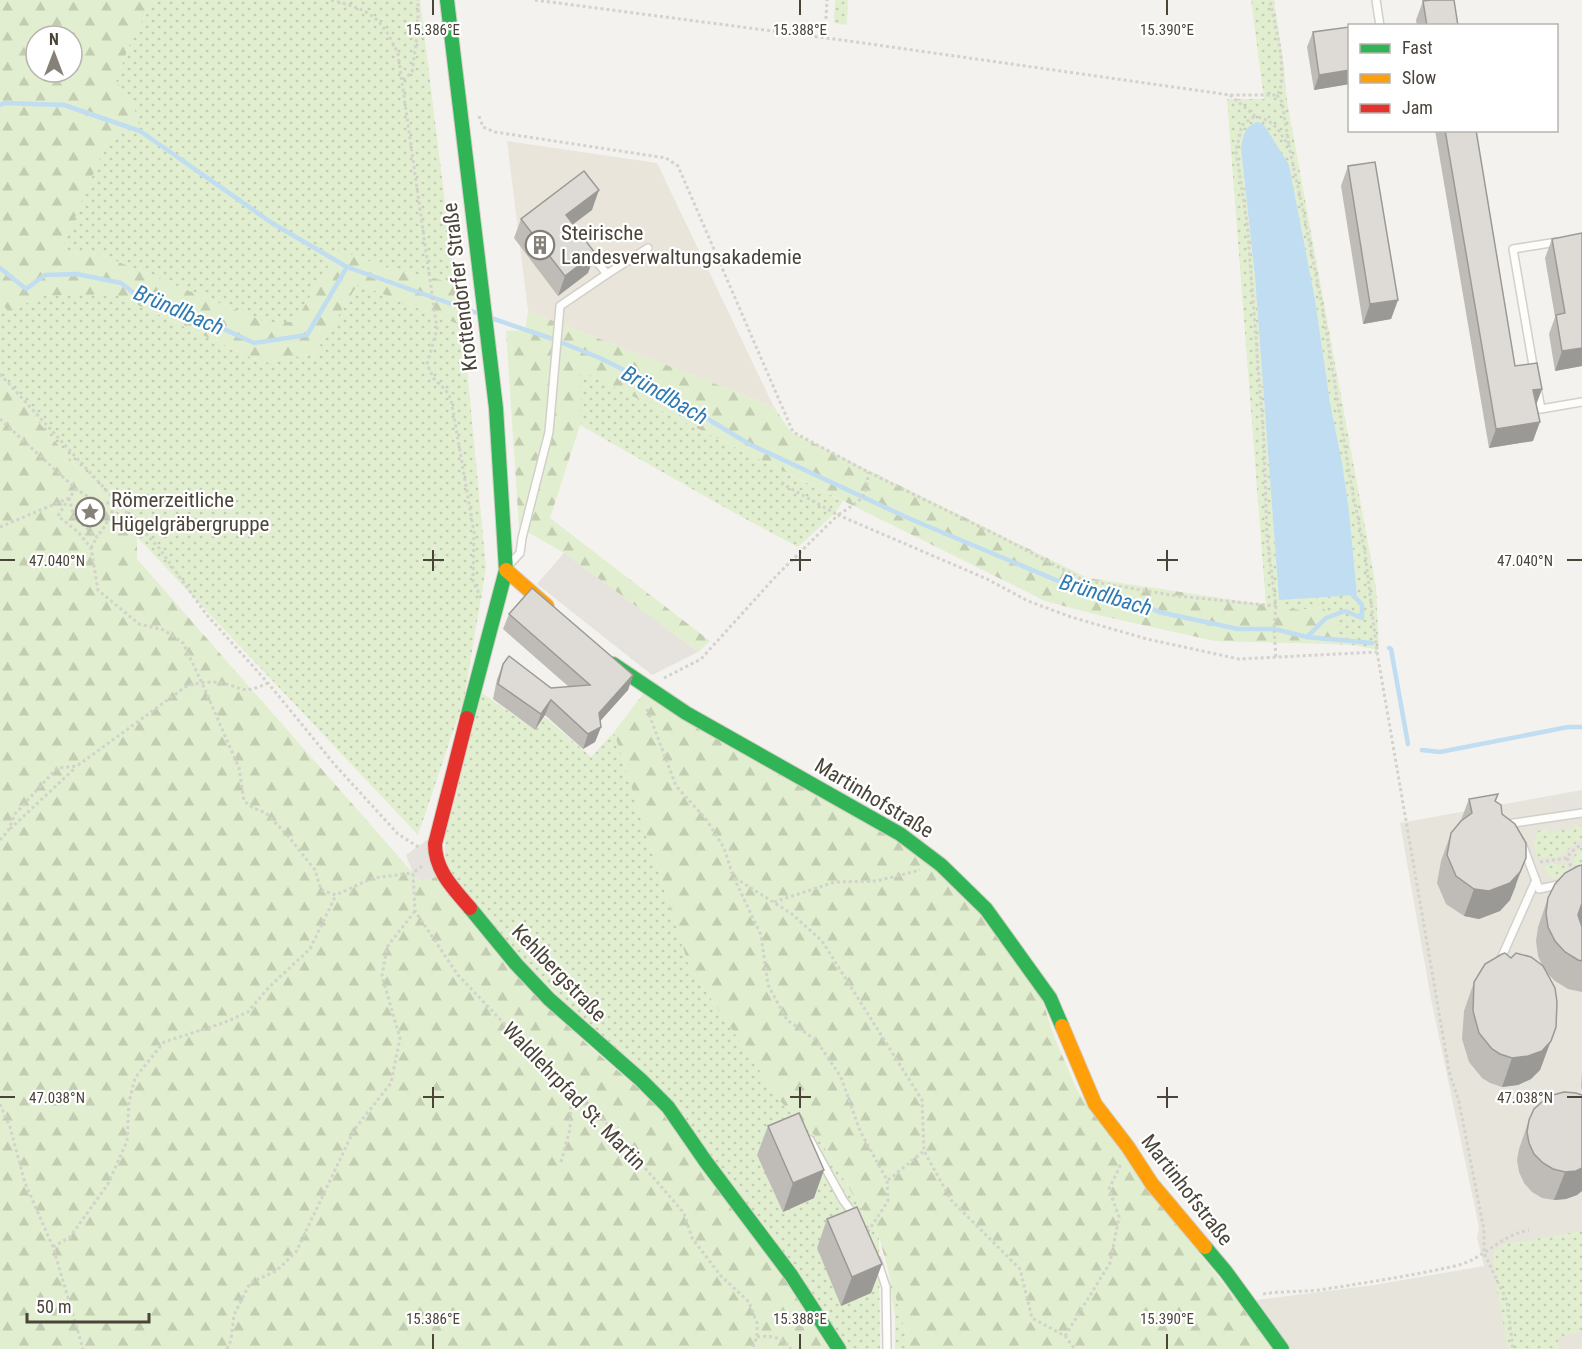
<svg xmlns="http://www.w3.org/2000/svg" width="1582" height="1349" viewBox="0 0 1582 1349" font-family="'Roboto Condensed',sans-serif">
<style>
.residential{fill:#e7e4dc}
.education{fill:#eae5da}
.grass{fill:url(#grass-dots);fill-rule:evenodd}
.forest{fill:url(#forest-firs);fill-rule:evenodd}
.parking{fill:#e6e3df}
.water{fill:#c0ddf1}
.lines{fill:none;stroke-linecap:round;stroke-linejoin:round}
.stream{stroke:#c0ddf1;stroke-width:4.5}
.lane-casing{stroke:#d2d0cb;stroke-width:10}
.fast-casing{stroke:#d3cfc5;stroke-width:16}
.slow-casing{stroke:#d3cfc5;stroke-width:16}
.jam-casing{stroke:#d3cfc5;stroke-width:16}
.path{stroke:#d3d2cc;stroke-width:3;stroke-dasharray:3 3;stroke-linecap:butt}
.lane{stroke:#fdfdfc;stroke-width:7}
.fast{stroke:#30b455;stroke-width:14}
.slow{stroke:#ff9f0a;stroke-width:14}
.jam{stroke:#e5322d;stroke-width:14}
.wall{fill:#bfbcb8}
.shaded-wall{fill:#9b9996}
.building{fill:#dedbd6;stroke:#9b9996;stroke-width:1.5}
.ticks{fill:none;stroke:#4b4439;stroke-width:2}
.labels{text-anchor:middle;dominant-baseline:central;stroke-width:4.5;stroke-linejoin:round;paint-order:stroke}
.poi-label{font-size:21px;fill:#4b4439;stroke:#fff;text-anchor:start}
.street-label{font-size:21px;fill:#4b4439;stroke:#fff}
.water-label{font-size:22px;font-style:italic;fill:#2e7ab2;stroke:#fff}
.ticks-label{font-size:15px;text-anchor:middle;fill:#4b4439;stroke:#fff;stroke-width:4.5;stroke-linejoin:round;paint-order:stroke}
</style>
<defs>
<pattern id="grass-dots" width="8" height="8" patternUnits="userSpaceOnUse" patternTransform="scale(1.5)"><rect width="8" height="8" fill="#e1eecf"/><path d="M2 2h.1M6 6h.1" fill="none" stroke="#c3cdb2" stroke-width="1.8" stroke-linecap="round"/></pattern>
<pattern id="forest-firs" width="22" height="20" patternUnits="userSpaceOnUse" patternTransform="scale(1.5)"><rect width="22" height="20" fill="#e1eecf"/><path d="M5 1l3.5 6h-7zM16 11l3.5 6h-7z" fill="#c3cdb2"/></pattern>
</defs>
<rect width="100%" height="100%" fill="#f4f2ee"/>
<polygon class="residential" points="1582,790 1582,1349 1275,1349 1256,1300 1374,1285 1484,1266 1477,1238 1479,1227 1431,999 1400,823"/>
<polygon class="education" points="507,141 657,163 774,407 528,311"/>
<g class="grass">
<polygon points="157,0 420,0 455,283 391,269 338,250 295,322 265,322 94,252 59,253 108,139 116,80 135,30"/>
<polygon points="835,0 848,0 847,25 834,23"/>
<path d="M1251,0H1274L1284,67L1287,101L1376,587L1379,650L1352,645L1330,644L1340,625L1322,607L1300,610L1266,605L1227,99H1264ZM1245,130L1289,165L1315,299L1330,403L1342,462L1349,511L1357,595L1279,599L1255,277L1241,149Z"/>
<polygon points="358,284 463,326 486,568 464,699 418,835 137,537 0,377 0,302 10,312 39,296 114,294 263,363 315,353"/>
<polygon points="580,370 843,501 835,513 798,547 729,510 580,425"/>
<polygon points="482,693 535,730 545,717 591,757 614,732 689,966 781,1102 821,1142 879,1237 880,1349 846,1349 585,1024 520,957 449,871 445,857 445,837"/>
<polygon points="1574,823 1582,826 1582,839 1558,857 1538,858 1533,843 1538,831 1546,828 1547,833 1575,828"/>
<path d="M1582,847V875L1578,876C1573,864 1570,856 1582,847Z"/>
<path d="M1551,863L1567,866L1573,877C1559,879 1549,882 1543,867Z"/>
<polygon points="1582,1231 1582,1331 1558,1338 1559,1349 1508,1349 1493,1269 1494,1252 1500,1245"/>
<polygon points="888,1269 910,1349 895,1349 895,1317"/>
</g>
<g class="forest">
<path d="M0,0H157L135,30L116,80L142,122L108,139L60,253L94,252L265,322H295L338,250L391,269L455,283L463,326L358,284L315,353L263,363L114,294L39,296L10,313L0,302ZM36,36H72V72H36Z"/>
<polygon points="528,311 774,407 791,432 1088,578 1300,610 1322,607 1340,625 1330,644 1215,641 1098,615 1045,601 580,370 580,425 550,518 710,641 698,652 564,553 519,527 506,331 525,330"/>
<polygon points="0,377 137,537 137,559 413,873 421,881 436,877 556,1015 590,1047 653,1101 769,1256 832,1349 0,1349"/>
<polygon points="646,690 923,854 982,909 1043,1002 1054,1036 1077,1090 1145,1184 1275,1349 910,1349 879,1237 821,1142 781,1102 689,966 614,732"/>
</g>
<g class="parking">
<polygon points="564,553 698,652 652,675 537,584"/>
<polygon points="1576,795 1578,808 1553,812 1551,799"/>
<polygon points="431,837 436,877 421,881 413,873 406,855"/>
</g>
<path class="water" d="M1258,122L1264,125L1289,165L1315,299L1330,403L1342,462L1349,511L1357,595L1279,600L1255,277L1241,149C1243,137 1244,126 1258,122Z"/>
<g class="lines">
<g class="stream">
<polyline points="0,105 5,103 64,105 140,131 272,223 347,267"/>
<polyline points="0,268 26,289 45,275 77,274 121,283 139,297 159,299 254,343 307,335 347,267 480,314"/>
<polyline points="491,318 550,338 600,358 644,380 749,444 908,518 1075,588 1128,598 1159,612 1238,629 1274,629 1307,637 1372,643"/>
<polyline points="1307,637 1326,618 1345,611 1362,618 1362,605 1353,595"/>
<polyline points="1389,648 1391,649 1408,744"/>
<polyline points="1422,750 1440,752 1568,727 1582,727"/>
</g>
<g class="lane-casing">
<g id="lane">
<polyline points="1376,0 1380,26"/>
<polyline points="607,274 648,248"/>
<polyline points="1534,371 1513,249 1557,242"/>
<polyline points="1537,388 1541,409 1582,402"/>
<polyline points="509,565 520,553 522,538 549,432 560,306 607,274 589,252"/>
<polyline points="1507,824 1582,813"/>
<polyline points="1523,846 1539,889 1562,884"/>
<polyline points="1499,963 1536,880"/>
<polyline points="810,1140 843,1200 855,1216"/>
<polyline points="877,1260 886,1287 887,1349"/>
</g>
</g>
<g class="fast-casing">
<g id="fast">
<polyline points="447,0 496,408 506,570 467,718"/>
<polyline points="613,664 686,713 900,834 941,865 986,909 1050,998 1062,1026"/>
<polyline points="470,908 516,964 549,999 641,1080 668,1107 706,1162 791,1275 839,1349"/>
<polyline points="1205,1247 1226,1272 1282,1349"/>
</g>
</g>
<g class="slow-casing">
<g id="slow">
<polyline points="506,570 547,606"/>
<polyline points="1062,1026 1095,1104 1128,1147 1152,1184 1205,1247"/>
</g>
</g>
<g class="jam-casing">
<path id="jam" d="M467,718L435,844C435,871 454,889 470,908"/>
</g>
<g class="path">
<path d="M331,0C370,10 381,16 398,54L437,329L427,364L434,379L445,389L451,399L474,532L473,581L481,598"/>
<path d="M535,0L849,41L1230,95H1277C1290,79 1274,21 1270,0"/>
<polyline points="825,37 827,0"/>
<polyline points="403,80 412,72 418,29 418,0"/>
<polyline points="1230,95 1255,116 1269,121 1277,128 1289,146 1303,210 1322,305 1351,484 1365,553 1377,652 1449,1071 1459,1102 1484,1230 1484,1253 1507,1301 1513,1349"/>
<polyline points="1277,95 1282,102 1289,145"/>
<polyline points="479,116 483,127 495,132 666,158 678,166 793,432 868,472 1001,537 1083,580 1177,596 1276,606 1267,538 1264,442 1247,222 1236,151 1242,125 1255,116"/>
<polyline points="0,374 159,548 206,614 268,683 335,765 398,834 420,848"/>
<polyline points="0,419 76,489 100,504 117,502"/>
<path d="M781,483L838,515C860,500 867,501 868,472"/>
<polyline points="69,498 58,516 78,532 91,548 98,590 139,624 164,630 183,643 202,683 239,768 244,801 253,808 266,813 288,836 315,870 321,890 336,895 373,878 413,873"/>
<polyline points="69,498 74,517 97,537 105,526 117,502"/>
<polyline points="0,527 69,498 76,489"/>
<polyline points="91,548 97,537"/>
<polyline points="1276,606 1274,629 1276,658"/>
<polyline points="664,678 701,659 777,575 838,515 987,579 1028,601 1071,617 1147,639 1239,659 1377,652"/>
<polyline points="647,709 676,786 706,819 724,848 733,876 761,935 768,985 787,1020 816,1040 841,1077 860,1131 887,1180 888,1201 867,1233"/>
<polyline points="10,829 75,768"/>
<path d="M0,840L8,831L15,814L57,768L77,766L188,685C199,683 210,681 222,683C245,688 242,695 268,683"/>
<polyline points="1567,858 1574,873"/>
<polyline points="1540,862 1567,858 1571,852 1582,844"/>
<polyline points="422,866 413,873 415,911 458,975 571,1094 599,1115 684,1213 692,1238 721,1276 749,1302 757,1323 757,1337 752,1349"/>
<polyline points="735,878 792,914 822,941 922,1100 924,1151 951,1200 1020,1269 1032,1318 1065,1336 1075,1349"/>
<polyline points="774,902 835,882 877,881 920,870"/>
<polyline points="0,1104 10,1127 25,1183 53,1247 83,1349"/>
<polyline points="561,1162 570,1129 571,1094"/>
<polyline points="888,1180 924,1151"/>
<polyline points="53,1247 70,1237 108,1184 127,1141 129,1102 135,1078 164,1042 223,1023 248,1012 269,987 310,949 336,895"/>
<path d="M1263,1294C1282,1291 1300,1292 1319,1290C1364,1283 1410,1276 1455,1266C1485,1259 1498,1236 1529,1230"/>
<polyline points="1065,1336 1110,1263 1119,1217 1109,1189 1121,1164"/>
<path d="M757,1337C772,1335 781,1337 791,1349"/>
<polyline points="227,1349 231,1340 234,1315 250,1283 276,1271 296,1252 354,1130 391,1083 400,1038 382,976 387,947 415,911"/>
</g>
<use href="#lane" class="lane"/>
<use href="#fast" class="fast"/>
<use href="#slow" class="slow"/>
<use href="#jam" class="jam"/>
</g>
<g class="wall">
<polygon points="1423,1 1458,26 1417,26 1416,20"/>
<polygon points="1350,30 1350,84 1314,90 1307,47 1313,32"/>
<polygon points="1435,130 1476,130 1515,366 1542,389 1536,404 1533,441 1489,448"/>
<polygon points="1348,166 1398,300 1391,319 1363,324 1341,186"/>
<polygon points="592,210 573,224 595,253 588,273 558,296 514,238 521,219"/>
<polygon points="1552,239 1582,366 1555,371 1549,334 1555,317 1545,258"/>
<polygon points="79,508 101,508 99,513 85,523 77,513"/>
<polygon points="509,614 633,675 628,690 600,721 601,727 595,742 583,749 545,715 535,730 493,699 497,679 503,664 551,688 569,687 503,629"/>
<polygon points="1498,794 1496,801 1502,814 1516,886 1510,900 1500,911 1479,919 1464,916 1446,904 1437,883 1441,861 1451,833 1461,820 1469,799"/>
<polygon points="1582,865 1582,992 1568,989 1555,981 1546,972 1556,1027 1540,1070 1531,1079 1518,1085 1502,1087 1490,1083 1482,1078 1469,1062 1462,1039 1464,1011 1474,982 1511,958 1542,965 1538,956 1536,941 1538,927 1548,898"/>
<polygon points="1582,1072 1582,1091 1581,1086"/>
<polygon points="1582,1095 1582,1191 1577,1195 1566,1199 1554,1200 1542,1198 1532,1192 1524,1183 1519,1172 1517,1160 1519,1149 1529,1120"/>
<polygon points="768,1126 814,1198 783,1212 757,1155"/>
<polygon points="827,1219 882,1264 871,1293 841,1306 817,1248"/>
</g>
<g class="shaded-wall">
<polygon points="1350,70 1350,84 1314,90 1319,75"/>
<polygon points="599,190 592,210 559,235 566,215"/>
<polygon points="595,253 588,273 558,296 565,276"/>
<polygon points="1398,300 1391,319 1363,324 1370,304"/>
<polygon points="1582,348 1582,366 1555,371 1562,351"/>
<polygon points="1542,389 1535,408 1533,390"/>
<polygon points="1540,422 1533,441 1489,448 1496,429"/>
<polygon points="101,508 99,513 85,523 86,518"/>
<polygon points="633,675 628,690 594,728 599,713"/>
<polygon points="551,700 545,715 535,730 541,714"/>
<polygon points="601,727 595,742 583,749 588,734"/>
<polygon points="1526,858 1510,900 1500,911 1479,919 1464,916 1474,889"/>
<polygon points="1582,903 1582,926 1571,932"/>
<polygon points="1556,1027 1540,1070 1531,1079 1518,1085 1502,1087 1512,1058"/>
<polygon points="1582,1168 1582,1191 1577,1195 1566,1199 1554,1200 1565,1172"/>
<polygon points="824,1170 814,1198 783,1212 793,1183"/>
<polygon points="882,1264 871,1293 841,1306 852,1277"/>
</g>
<g class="building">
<polygon points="1431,0 1454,0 1458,26 1427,26 1423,1"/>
<polygon points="1349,27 1350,70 1319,75 1313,32"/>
<polygon points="1445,130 1476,130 1515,366 1537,363 1542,389 1533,390 1540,422 1496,429"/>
<polygon points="1375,162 1398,300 1370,304 1348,166"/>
<polygon points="584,171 599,190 566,215 595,253 565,276 521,219"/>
<polygon points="1582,233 1582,348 1562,351 1556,315 1565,313 1552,239"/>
<polygon points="94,498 101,508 86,518 79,508"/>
<polygon points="532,588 633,675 599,713 601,727 588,734 551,700 541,714 498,684 503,664 509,656 551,688 590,685 509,614"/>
<polygon points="1498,794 1495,801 1501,805 1502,814 1515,824 1526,843 1526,858 1520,872 1510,883 1489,891 1474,889 1456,876 1447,855 1451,833 1461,821 1472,813 1469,799"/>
<polygon points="1582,865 1582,903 1578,915 1582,927 1582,961 1578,960 1565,952 1555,941 1548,927 1546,913 1548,898 1555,884 1565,873 1578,866"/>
<polygon points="1505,953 1511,958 1516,953 1531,957 1543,966 1555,988 1557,1002 1556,1027 1551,1041 1542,1051 1528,1056 1512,1058 1500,1054 1492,1049 1479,1033 1473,1011 1474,982 1485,964 1502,954"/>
<polygon points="1564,1092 1576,1093 1582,1095 1582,1168 1576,1171 1565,1172 1553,1169 1543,1163 1534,1154 1529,1143 1527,1132 1529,1120 1534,1109 1543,1101 1553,1095"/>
<polygon points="799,1113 824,1170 793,1183 768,1126"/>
<polygon points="857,1207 882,1264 852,1277 827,1219"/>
</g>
<path class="ticks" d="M433,0V15M800,0V15M1167,0V15M433,550V571M800,550V571M1167,550V571M0,560H15M423,560H444M790,560H811M1157,560H1178M1567,560H1582M433,1087V1108M800,1087V1108M1167,1087V1108M0,1097H15M423,1097H444M790,1097H811M1157,1097H1178M1567,1097H1582M433,1334V1349M800,1334V1349M1167,1334V1349"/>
<defs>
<g id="building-ring" transform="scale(1.5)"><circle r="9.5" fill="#fff" stroke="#868178" stroke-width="1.5"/><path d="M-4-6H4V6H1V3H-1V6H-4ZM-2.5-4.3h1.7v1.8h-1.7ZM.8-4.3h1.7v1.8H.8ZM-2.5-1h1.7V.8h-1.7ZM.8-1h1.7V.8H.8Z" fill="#868178"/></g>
<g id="sight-ring" transform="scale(1.5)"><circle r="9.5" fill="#fff" stroke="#868178" stroke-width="1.5"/><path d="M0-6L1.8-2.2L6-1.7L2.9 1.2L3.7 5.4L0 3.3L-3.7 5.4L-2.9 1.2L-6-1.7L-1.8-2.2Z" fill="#868178"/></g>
</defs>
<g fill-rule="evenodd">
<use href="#building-ring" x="540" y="245"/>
<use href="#sight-ring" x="90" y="512"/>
</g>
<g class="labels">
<g class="poi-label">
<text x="561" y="233">Steirische<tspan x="561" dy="24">Landesverwaltungsakademie</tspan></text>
<text x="111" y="500">Römerzeitliche<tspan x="111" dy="24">Hügelgräbergruppe</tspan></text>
</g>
<g class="street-label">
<text transform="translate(460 287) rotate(-97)">Krottendorfer Straße</text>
<text transform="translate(874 798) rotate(31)">Martinhofstraße</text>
<text transform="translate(559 973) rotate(46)">Kehlbergstraße</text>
<text transform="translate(574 1096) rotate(46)">Waldlehrpfad St. Martin</text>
<text transform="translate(1187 1190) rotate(52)">Martinhofstraße</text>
</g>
<g class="water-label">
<text transform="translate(179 310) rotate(23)">Bründlbach</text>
<text transform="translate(665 395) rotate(30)">Bründlbach</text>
<text transform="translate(1106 595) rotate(17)">Bründlbach</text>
</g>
</g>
<g class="ticks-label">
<text x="433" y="35">15.386°E</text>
<text x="800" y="35">15.388°E</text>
<text x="1167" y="35">15.390°E</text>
<text x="57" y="566">47.040°N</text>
<text x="1525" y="566">47.040°N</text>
<text x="57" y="1103">47.038°N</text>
<text x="1525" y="1103">47.038°N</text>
<text x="433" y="1324">15.386°E</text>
<text x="800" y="1324">15.388°E</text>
<text x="1167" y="1324">15.390°E</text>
</g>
<rect x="1348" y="24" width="210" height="108" fill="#ffffff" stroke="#b7b4b0" stroke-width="1.5"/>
<rect x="1360" y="44" width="30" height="9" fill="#30b455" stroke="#b7b4b0" stroke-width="1.5"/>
<text x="1402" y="54" font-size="18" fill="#4b4439">Fast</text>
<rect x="1360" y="74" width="30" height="9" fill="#ff9f0a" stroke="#b7b4b0" stroke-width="1.5"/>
<text x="1402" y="84" font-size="18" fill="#4b4439">Slow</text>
<rect x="1360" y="104" width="30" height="9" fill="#e5322d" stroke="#b7b4b0" stroke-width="1.5"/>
<text x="1402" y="114" font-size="18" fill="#4b4439">Jam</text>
<g transform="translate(54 54)"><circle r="28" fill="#ffffff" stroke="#b7b4b0" stroke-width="1.5"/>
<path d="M0-4.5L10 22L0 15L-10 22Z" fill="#868178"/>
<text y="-9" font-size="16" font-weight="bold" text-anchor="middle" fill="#4b4439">N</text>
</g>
<path d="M27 1313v9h122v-9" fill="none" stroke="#4b4439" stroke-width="3"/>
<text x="36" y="1313" font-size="18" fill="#4b4439" stroke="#ffffff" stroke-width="4.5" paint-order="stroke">50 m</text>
</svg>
